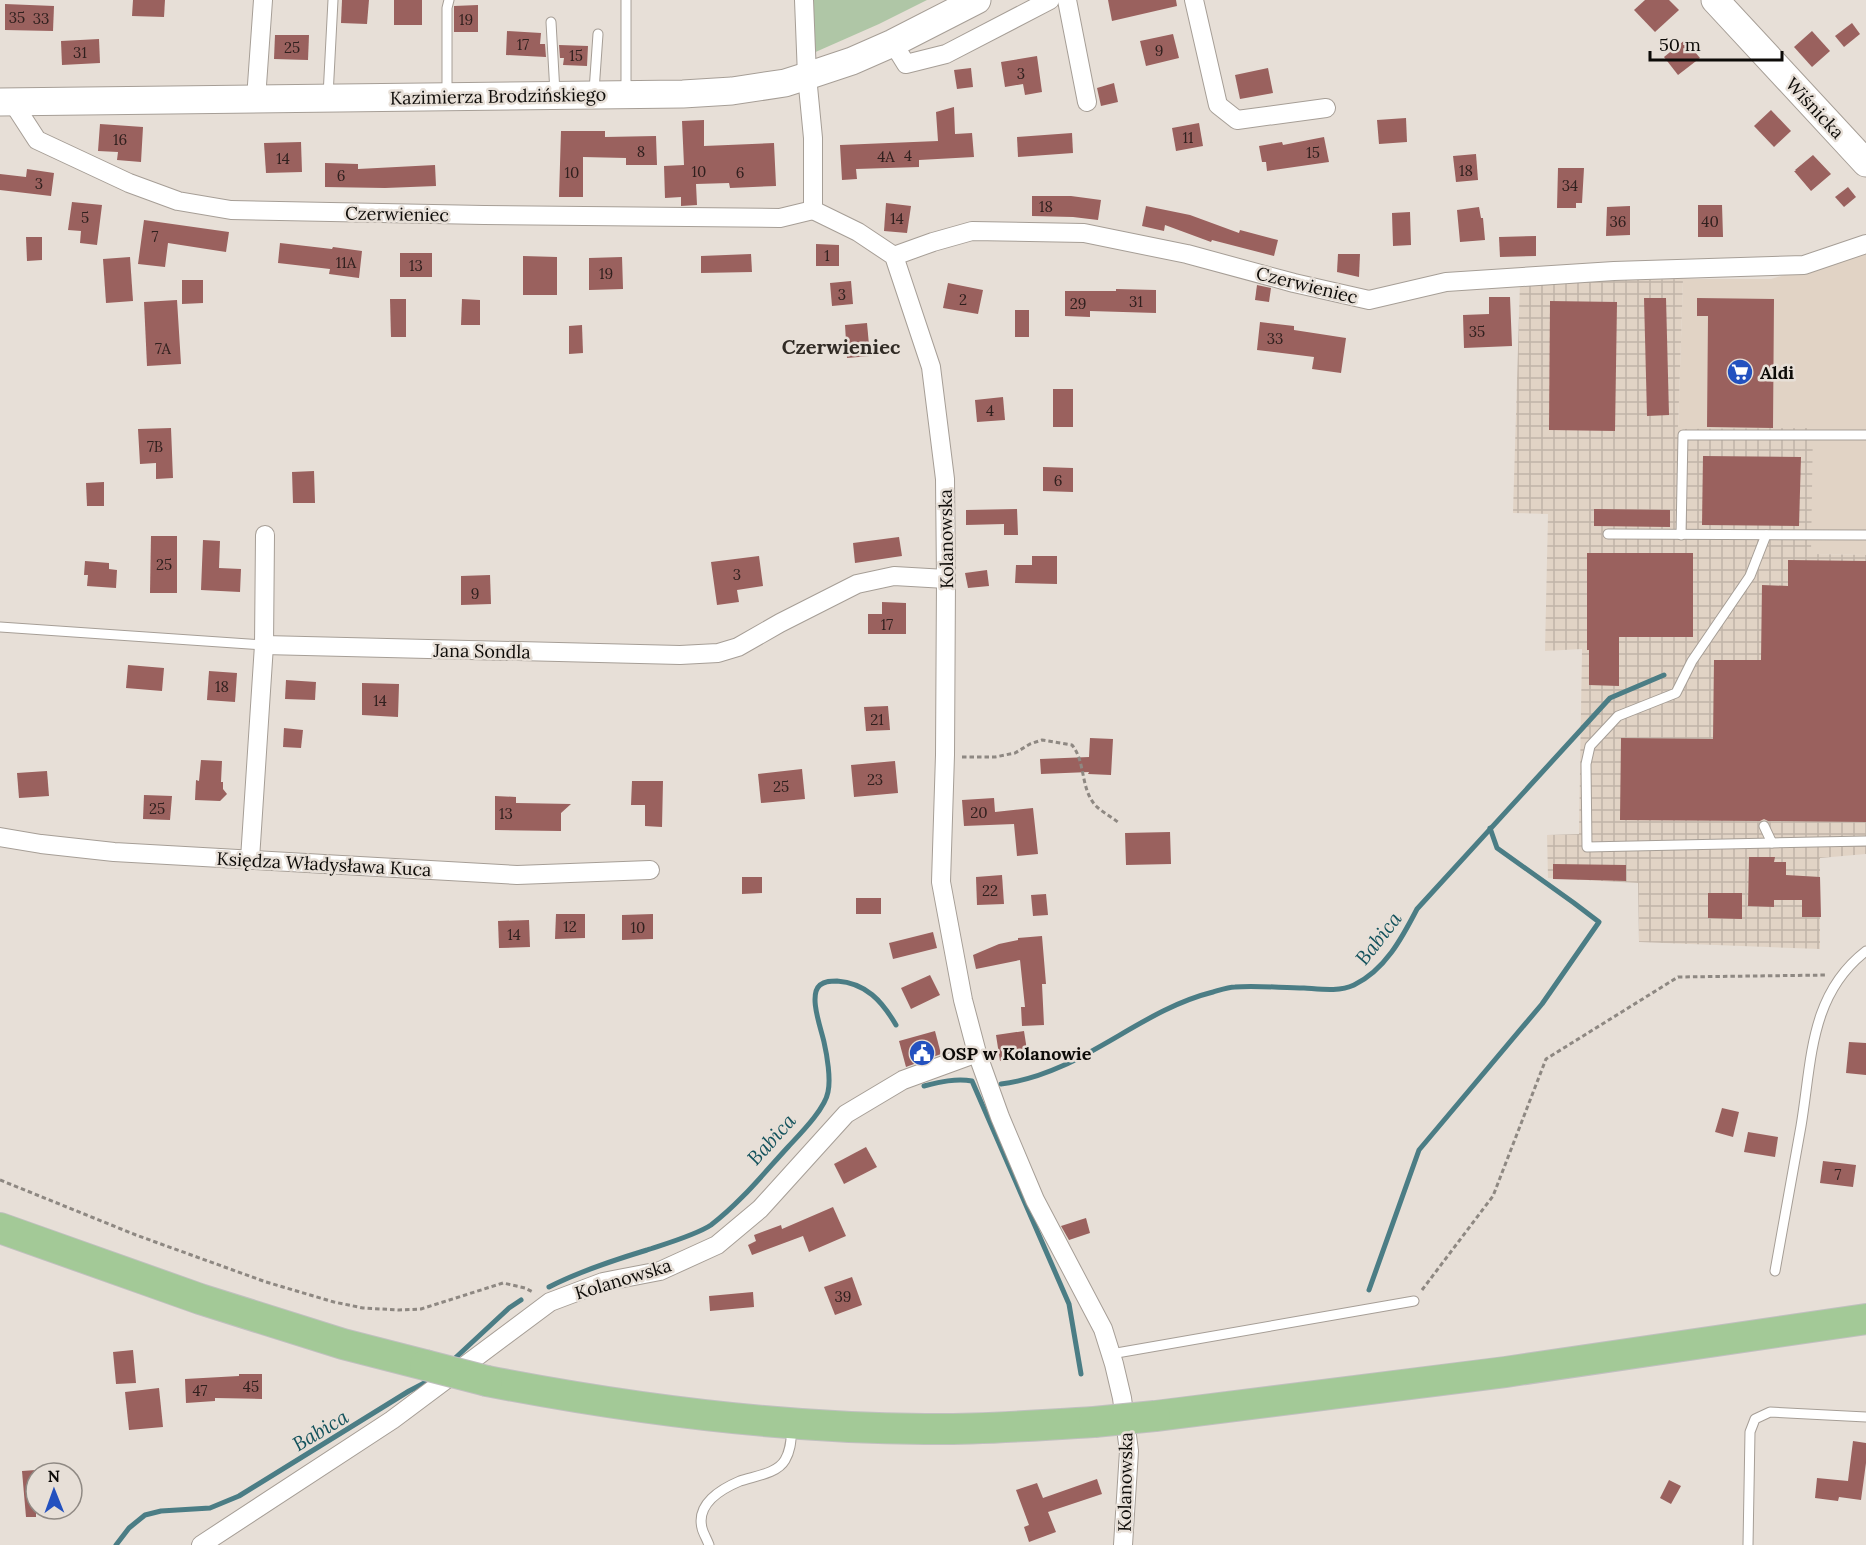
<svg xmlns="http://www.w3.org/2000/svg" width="1866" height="1545" viewBox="0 0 1866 1545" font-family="Lora,serif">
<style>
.built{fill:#e1d3c5}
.industrial{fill:url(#industrial-grid)}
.grass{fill:#afc6a6}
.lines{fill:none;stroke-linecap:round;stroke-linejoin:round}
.stream{stroke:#4b7d85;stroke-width:5}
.building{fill:#9a615e}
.service-casing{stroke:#a69e96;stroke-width:11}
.minor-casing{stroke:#a69e96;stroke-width:20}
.secondary-casing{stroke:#a69e96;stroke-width:29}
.primary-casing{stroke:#c0c0bf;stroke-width:32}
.path{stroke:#8e8882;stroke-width:3;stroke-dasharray:4.5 3;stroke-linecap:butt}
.service{stroke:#fff;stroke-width:9}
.minor{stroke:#fff;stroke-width:18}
.secondary{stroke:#fff;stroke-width:27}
.primary{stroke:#a3c997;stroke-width:30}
.primary-bridge-casing{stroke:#c0c0bf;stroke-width:32;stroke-linecap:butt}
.primary-bridge{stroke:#a3c997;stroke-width:30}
.labels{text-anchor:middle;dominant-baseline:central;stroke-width:5;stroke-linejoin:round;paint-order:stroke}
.number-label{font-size:15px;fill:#30201e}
.street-label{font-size:18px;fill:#0d0b08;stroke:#e7dfd7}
.poi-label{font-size:18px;font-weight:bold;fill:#0d0b08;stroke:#e7dfd7;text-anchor:start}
.neighbourhood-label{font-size:20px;font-weight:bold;fill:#312b25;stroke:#e7dfd7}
.water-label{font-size:20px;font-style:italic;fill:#13525c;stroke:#e7dfd7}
</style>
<defs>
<pattern id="industrial-grid" width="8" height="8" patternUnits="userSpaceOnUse" patternTransform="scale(1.5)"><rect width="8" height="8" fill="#e1d3c5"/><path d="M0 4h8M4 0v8" fill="none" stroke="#c0b4a8"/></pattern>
</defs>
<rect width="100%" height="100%" fill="#e7dfd7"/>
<polygon class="built" points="1866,251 1866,555 1811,554 1678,430 1683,279 1771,279"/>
<polygon class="industrial" points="1683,279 1678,429 1813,428 1811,554 1866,555 1866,854 1820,858 1820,949 1639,942 1638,883 1548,878 1547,835 1579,834 1582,649 1545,651 1548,514 1513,513 1520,282"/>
<polygon class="grass" points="811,0 927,0 879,24 811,54"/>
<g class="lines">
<g class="stream">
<path d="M1001,1084C1082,1074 1137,1011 1213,992C1220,990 1228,987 1235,987C1255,985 1283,988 1304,988C1320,989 1339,992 1354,985C1385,970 1402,938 1417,909L1610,698L1664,675"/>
<path d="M924,1086C940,1082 956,1078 972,1081L1069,1304L1081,1374"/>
<path d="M549,1287C580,1271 614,1260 647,1250C665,1244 696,1235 711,1225C740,1203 764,1173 788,1147C800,1134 825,1109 828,1092C831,1079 827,1055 824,1042C821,1028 808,995 820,985C825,981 831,981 837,981C866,983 882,1001 896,1025"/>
<polyline points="1369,1290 1419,1150 1542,1004 1599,922 1574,903 1497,848 1490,828"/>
<polyline points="452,1361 509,1308 521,1300"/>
<polyline points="116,1545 129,1528 145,1515 161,1511 210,1508 239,1496 409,1391 432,1379"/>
</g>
</g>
<g class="building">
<polygon points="133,0 165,0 164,17 132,16"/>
<polygon points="342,0 369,0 367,24 341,23"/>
<rect x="394" y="0" width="28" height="25"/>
<polygon points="1108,0 1176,0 1177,6 1112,21"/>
<polygon points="1645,0 1669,0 1679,10 1655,32 1634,10"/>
<polygon points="5,4 54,6 53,31 5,30"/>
<polygon points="478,5 478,32 454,32 454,6"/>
<polygon points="1852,23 1860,34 1844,47 1835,36"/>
<polygon points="507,31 541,33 540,44 545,44 546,57 506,55"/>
<polygon points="1812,31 1830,51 1812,67 1794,47"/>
<polygon points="1173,34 1179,58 1146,66 1140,41"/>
<polygon points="275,35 309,35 308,60 274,59"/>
<polygon points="99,39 100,63 62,65 61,41"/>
<polygon points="1685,40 1700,58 1678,75 1664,57"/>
<polygon points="559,45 588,46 587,66 563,65 564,58 560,58"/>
<polygon points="1037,56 1042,92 1025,95 1023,84 1005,87 1001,62"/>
<polygon points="971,68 973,87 957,89 954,70"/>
<polygon points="1268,68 1273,93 1240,99 1235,75"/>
<polygon points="1114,83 1118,102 1101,106 1097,88"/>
<polygon points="954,107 955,134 972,133 974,157 919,160 919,167 856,169 857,179 842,180 840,145 938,141 936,112"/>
<polygon points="1771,110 1791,131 1774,147 1754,126"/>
<polygon points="1406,118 1407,142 1379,144 1377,120"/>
<polygon points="704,120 704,146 774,143 776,186 730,188 729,183 696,184 697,205 681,206 681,197 665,198 664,166 684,165 682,121"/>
<polygon points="1199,123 1203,146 1176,151 1172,128"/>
<polygon points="100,124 143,127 141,162 117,160 118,152 98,151"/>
<polygon points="561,131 605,131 605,137 656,136 657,165 626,165 626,158 583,157 583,197 559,197"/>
<polygon points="1072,133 1073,153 1018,157 1017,137"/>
<polygon points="1324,137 1329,162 1267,171 1266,162 1262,162 1259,146 1282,142 1283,145"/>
<polygon points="301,142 302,172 266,173 264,143"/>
<polygon points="1476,154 1478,180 1456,182 1453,156"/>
<polygon points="1813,155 1831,174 1811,191 1794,171 1796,171 1795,170"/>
<polygon points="325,163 358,164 358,169 435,165 436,186 385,188 325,187"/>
<polygon points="1558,168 1584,168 1582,203 1576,203 1576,208 1557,208"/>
<polygon points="27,169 54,173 51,196 0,190 0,174 26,177"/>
<polygon points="1848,187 1856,197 1844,207 1835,197"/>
<polygon points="1032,196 1071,196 1101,200 1098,220 1073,217 1032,216"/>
<polygon points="72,202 102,205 97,245 80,243 81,231 68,230"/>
<polygon points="886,203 911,206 907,233 884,231"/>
<polygon points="1698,205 1722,205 1723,237 1698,237"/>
<polygon points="1146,206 1190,215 1239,233 1240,230 1278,240 1274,256 1212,240 1211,242 1165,225 1164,231 1142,226"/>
<polygon points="1630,206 1630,235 1606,236 1607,207"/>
<polygon points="1479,207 1481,218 1483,218 1485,240 1460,242 1457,210"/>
<polygon points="1410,212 1411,245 1393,246 1392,213"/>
<polygon points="144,220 229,232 226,252 168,243 165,267 138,264"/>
<polygon points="1536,236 1536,256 1500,257 1499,237"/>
<polygon points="26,237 42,237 42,260 27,261"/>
<polygon points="280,243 332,249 333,247 362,251 359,278 329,274 330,269 278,263"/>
<polygon points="816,244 839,245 839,266 816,266"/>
<rect x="400" y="253" width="32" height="24"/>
<polygon points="751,254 752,272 701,273 701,256"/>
<polygon points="1338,254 1360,254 1359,277 1337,272"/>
<polygon points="523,256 557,257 557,295 523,295"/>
<polygon points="130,257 133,301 106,303 103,259"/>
<polygon points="622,257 623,289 589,290 589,258"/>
<polygon points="182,280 203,280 203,303 182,304"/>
<polygon points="851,281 853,304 832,306 830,283"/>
<polygon points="948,283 983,290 978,314 943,308"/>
<polygon points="1257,285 1271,288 1269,302 1255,300"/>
<polygon points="1116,289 1156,290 1156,313 1090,311 1090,317 1065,316 1065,291 1116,291"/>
<polygon points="1489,297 1510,297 1512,346 1464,348 1463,315 1489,314"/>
<polygon points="1644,298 1666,298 1669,415 1647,416"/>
<polygon points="1697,298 1774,299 1773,428 1707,427 1708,316 1697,316"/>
<polygon points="390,299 406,299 406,337 391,337"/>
<polygon points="462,299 480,300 480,325 461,325"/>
<polygon points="177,300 181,364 147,366 144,302"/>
<polygon points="1550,301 1617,302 1615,431 1549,430"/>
<rect x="1015" y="310" width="14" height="27"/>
<polygon points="1260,322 1294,326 1294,330 1346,338 1341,373 1312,369 1314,357 1257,350"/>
<polygon points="867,323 870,356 847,358 845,325"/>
<polygon points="582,325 583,353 569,354 569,326"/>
<rect x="1053" y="389" width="20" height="38"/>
<polygon points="1003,397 1005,420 977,422 975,400"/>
<polygon points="171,428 173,478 156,479 156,463 140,464 138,429"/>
<polygon points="1703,456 1801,457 1799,526 1702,525"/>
<polygon points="1043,467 1073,468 1073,492 1043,491"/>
<polygon points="314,471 315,503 293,503 292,472"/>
<polygon points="104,482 104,506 87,506 86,483"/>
<polygon points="1017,509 1018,535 1004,535 1004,524 966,525 966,510"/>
<polygon points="1594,509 1670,510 1670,527 1594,526"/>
<polygon points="151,536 177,536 177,593 150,593"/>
<polygon points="899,537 902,556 855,563 853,543"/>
<polygon points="203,540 220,541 219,568 241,569 240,592 201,590"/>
<polygon points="1587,553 1693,553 1693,637 1619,637 1619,686 1589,685 1589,650 1587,650"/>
<polygon points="759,556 763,586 737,590 739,602 717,605 711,562"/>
<polygon points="1032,556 1057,556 1057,584 1015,583 1016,565 1032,565"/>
<polygon points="1788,560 1866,561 1866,822 1768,821 1764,819 1760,821 1620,820 1621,738 1713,739 1714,660 1761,660 1762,585 1788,586"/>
<polygon points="85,561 109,563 109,569 117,570 116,588 87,586 88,575 84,575"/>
<polygon points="987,570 989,586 968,588 965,573"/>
<polygon points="490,575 491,604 461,605 461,576"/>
<polygon points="882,602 906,603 906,634 868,634 868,614 882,614"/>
<polygon points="128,665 164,668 162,691 126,688"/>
<polygon points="209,671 237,673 235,702 207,700"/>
<polygon points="286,680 316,682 315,700 285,699"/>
<polygon points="362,683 399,684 398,717 362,715"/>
<polygon points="888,706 890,730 866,731 864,707"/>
<polygon points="284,728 303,730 301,748 283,747"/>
<polygon points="1090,738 1113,739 1111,775 1088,774 1089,772 1041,774 1040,759 1089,757"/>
<polygon points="201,760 222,761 221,782 223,782 223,789 227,794 220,801 195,800 196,780 199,781"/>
<polygon points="895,761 898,793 854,797 851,765"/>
<polygon points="802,769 805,799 761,803 758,774"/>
<polygon points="47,771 49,796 19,798 17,773"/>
<polygon points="632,781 663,781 662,827 645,826 645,805 631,805"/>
<polygon points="144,795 172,796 170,820 143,819"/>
<polygon points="495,796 516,797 516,803 571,804 561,813 561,831 495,830"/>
<polygon points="994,798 995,812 1033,808 1038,854 1017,856 1014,824 964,826 962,800"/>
<polygon points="1170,832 1171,864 1126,865 1125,833"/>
<polygon points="1749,857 1775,857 1774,862 1786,862 1786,875 1820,877 1821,917 1802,917 1802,900 1774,900 1774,907 1748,906"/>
<polygon points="1553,864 1626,865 1626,881 1553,879"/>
<polygon points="1002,875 1004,904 977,905 976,877"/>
<polygon points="742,877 762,877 762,893 742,894"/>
<polygon points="1708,893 1742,893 1742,919 1708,918"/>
<polygon points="1046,894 1048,915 1033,916 1031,895"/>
<rect x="856" y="898" width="25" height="16"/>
<polygon points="556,914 585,914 585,938 555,939"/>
<polygon points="653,914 653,939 622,940 622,915"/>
<polygon points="529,920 530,947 499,948 498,921"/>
<polygon points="933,932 937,948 893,959 889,943"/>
<polygon points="1042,936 1046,984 1042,984 1044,1025 1022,1026 1021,1007 1025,1007 1020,960 976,969 973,955 999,944 1018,940 1018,938"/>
<polygon points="930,975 940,995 911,1009 901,988"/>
<polygon points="935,1031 941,1054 906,1067 899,1041"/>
<polygon points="1024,1031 1028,1057 1000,1061 996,1035"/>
<polygon points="1849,1042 1866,1043 1866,1075 1846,1073"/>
<polygon points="1722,1108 1739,1112 1733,1137 1715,1132"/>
<polygon points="1748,1132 1778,1137 1775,1157 1744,1152"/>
<polygon points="866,1147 877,1167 844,1184 834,1164"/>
<polygon points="1823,1161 1856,1165 1853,1187 1820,1183"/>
<polygon points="833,1207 846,1236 809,1252 803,1236 752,1255 748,1245 756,1241 754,1235 781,1225 782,1229"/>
<polygon points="1086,1218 1090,1233 1069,1240 1061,1226"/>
<polygon points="852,1277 862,1305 835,1315 824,1287"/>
<polygon points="753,1292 754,1307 710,1311 709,1296"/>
<polygon points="133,1350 136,1383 116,1384 113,1352"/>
<polygon points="239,1374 262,1374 262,1399 215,1398 215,1401 186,1403 185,1379 239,1376"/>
<polygon points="159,1388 163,1427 129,1430 125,1392"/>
<polygon points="1853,1441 1866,1443 1866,1463 1861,1500 1839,1497 1838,1501 1815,1498 1817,1478 1848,1481"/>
<polygon points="36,1470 36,1517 26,1517 22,1471"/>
<polygon points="1097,1479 1102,1494 1048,1512 1056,1532 1029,1542 1024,1527 1029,1525 1016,1490 1037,1483 1043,1498"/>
<polygon points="1669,1480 1681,1486 1671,1504 1660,1498"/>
</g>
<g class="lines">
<g class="service-casing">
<g id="service">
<polyline points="626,0 626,94"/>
<polyline points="551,22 555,93"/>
<polyline points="594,91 598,34"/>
<polyline points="447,95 447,8 449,0"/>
<polyline points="328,96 333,0"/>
<polyline points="1608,534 1866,535"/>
<polyline points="1681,535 1683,435 1866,435"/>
<polyline points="1766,535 1750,576 1692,661 1676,693 1618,716 1590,746 1586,764 1587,847 1772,843"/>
<polyline points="0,627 264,645"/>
<polyline points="1764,826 1772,843 1866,841"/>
<path d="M1775,1271C1784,1223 1792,1174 1801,1126C1812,1061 1809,995 1866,951"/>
<polyline points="1111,1354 1414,1301"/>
<path d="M709,1545C707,1539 703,1533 702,1528C696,1504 721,1489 740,1481C754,1476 777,1474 785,1460C791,1450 791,1439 792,1428"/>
<polyline points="1748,1545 1750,1432 1755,1419 1770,1412 1866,1417"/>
</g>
</g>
<g class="minor-casing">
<g id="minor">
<polyline points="804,0 807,76 813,138 813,210"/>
<polyline points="1067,0 1087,102"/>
<polyline points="1194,0 1218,105 1237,120 1326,108"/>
<polyline points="893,43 906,64 946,54 1050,0"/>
<polyline points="256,99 263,0"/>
<polyline points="13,103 37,140 129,183 178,201 231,210 484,215 780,218 813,210"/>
<polyline points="813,210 858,232 894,256 931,367 945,479 946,579 945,755 941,882 963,1000 977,1053 1000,1117 1035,1200 1103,1329 1114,1364 1122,1398 1129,1451 1123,1545"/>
<polyline points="894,256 933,242 972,231 1084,233 1187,254 1294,283 1369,300 1446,282 1614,271 1804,265 1866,244"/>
<polyline points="264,645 680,655 718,653 738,647 780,623 857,584 894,576 946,579"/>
<polyline points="0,837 41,844 114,852 517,875 650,870"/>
<polyline points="250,859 264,645 265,535"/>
<polyline points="201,1545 392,1420 550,1302 603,1282 660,1271 717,1245 760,1209 846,1114 903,1080 977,1053"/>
</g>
</g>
<g class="secondary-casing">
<g id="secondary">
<polyline points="1715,0 1866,163"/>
<polyline points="0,102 683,94 732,91 785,83 807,76 852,61 893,43 977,0"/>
</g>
</g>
<g class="primary-casing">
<g id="primary">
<polyline points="0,1228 200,1299 343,1344 425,1365"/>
<path d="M487,1381C631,1409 778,1428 925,1429C981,1430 1038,1425 1094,1422"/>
<polyline points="1155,1416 1505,1372 1866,1319"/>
</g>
</g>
<g class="path">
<path d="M962,757H995L1015,753L1030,744L1042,740L1072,745C1086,762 1080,789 1096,806C1102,812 1112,817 1119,823"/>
<polyline points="0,1180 136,1235 266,1282 334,1302 363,1308 399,1310 421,1309 503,1283 525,1288 533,1292"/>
<polyline points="1422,1290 1493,1196 1546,1059 1678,977 1827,975"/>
</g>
<use href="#service" class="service"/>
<use href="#minor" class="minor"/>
<use href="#secondary" class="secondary"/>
<use href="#primary" class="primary"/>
<g class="primary-bridge-casing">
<g id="primary-bridge">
<polyline points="425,1365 487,1381"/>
<polyline points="1094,1422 1155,1416"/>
</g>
</g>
<use href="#primary-bridge" class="primary-bridge"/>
</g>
<defs>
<g id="supermarket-disc" transform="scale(1.35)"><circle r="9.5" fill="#2351bf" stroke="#e7dfd7"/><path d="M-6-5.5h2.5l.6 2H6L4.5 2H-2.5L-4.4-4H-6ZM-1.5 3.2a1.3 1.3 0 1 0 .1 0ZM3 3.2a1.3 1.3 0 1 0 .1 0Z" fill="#fff"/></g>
<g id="civic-disc" transform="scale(1.35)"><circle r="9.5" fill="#2351bf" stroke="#e7dfd7"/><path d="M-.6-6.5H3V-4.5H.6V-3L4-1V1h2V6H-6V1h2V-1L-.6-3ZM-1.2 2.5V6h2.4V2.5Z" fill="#fff"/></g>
</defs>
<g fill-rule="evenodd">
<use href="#supermarket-disc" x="1740" y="372"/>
<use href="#civic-disc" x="922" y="1053"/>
</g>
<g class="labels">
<g class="number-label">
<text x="17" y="17">35</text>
<text x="41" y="18">33</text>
<text x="466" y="19">19</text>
<text x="523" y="44">17</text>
<text x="292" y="47">25</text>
<text x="1159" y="50">9</text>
<text x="80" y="52">31</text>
<text x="576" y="55">15</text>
<text x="1021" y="73">3</text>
<text x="1188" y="137">11</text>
<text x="120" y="139">16</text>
<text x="641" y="151">8</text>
<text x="1313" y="152">15</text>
<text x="908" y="155">4</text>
<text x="886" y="156">4A</text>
<text x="283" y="158">14</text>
<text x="1466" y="170">18</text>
<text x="699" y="171">10</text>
<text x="572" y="172">10</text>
<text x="740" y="172">6</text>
<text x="341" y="175">6</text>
<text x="39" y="183">3</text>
<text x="1570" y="185">34</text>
<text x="1046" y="206">18</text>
<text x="85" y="217">5</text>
<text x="897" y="218">14</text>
<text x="1618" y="221">36</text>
<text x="1710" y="221">40</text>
<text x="155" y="236">7</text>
<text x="827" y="255">1</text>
<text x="346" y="262">11A</text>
<text x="416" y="265">13</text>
<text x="606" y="273">19</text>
<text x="842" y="294">3</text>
<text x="963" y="299">2</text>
<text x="1136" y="301">31</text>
<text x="1078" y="303">29</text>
<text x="1477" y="331">35</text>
<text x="1275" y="338">33</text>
<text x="163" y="348">7A</text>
<text x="990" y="410">4</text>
<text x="155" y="446">7B</text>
<text x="1058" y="480">6</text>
<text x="164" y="564">25</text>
<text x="737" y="574">3</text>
<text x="475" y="593">9</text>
<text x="887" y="624">17</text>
<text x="222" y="686">18</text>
<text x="380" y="700">14</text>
<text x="877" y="719">21</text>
<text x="875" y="779">23</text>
<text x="781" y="786">25</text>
<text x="157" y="808">25</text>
<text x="979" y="812">20</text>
<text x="506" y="813">13</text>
<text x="990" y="890">22</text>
<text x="570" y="926">12</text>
<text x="638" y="927">10</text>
<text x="514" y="934">14</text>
<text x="1838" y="1174">7</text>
<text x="843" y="1296">39</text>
<text x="251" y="1386">45</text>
<text x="200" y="1390">47</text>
</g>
<g class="street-label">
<text transform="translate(498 96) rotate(-1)">Kazimierza Brodzińskiego</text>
<text transform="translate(1815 108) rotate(47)">Wiśnicka</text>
<text transform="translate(397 214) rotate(1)">Czerwieniec</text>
<text transform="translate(1307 285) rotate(14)">Czerwieniec</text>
<text transform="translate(946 539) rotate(-91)">Kolanowska</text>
<text transform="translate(482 651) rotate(1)">Jana Sondla</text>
<text transform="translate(324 864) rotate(3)">Księdza Władysława Kuca</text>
<text transform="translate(623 1279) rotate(-17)">Kolanowska</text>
<text transform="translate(1125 1482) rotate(-89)">Kolanowska</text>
</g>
<g class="poi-label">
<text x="1760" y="372">Aldi</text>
<text x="942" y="1053">OSP w Kolanowie</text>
</g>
<g class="neighbourhood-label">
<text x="841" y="346">Czerwieniec</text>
</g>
<g class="water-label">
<text transform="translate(1378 938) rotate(-52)">Babica</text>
<text transform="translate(771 1139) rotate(-48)">Babica</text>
<text transform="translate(320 1430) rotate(-31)">Babica</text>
</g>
</g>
<g transform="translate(54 1491) rotate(359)"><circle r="28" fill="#e7dfd7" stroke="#908a84" stroke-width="1.5"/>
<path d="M0-4.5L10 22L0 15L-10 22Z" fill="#2351bf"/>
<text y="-9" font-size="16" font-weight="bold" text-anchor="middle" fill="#0d0b08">N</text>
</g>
<path d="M1650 51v9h132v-9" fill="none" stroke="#0d0b08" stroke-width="3"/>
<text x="1659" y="51" font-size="18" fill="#0d0b08" stroke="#e7dfd7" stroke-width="4.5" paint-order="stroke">50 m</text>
</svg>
